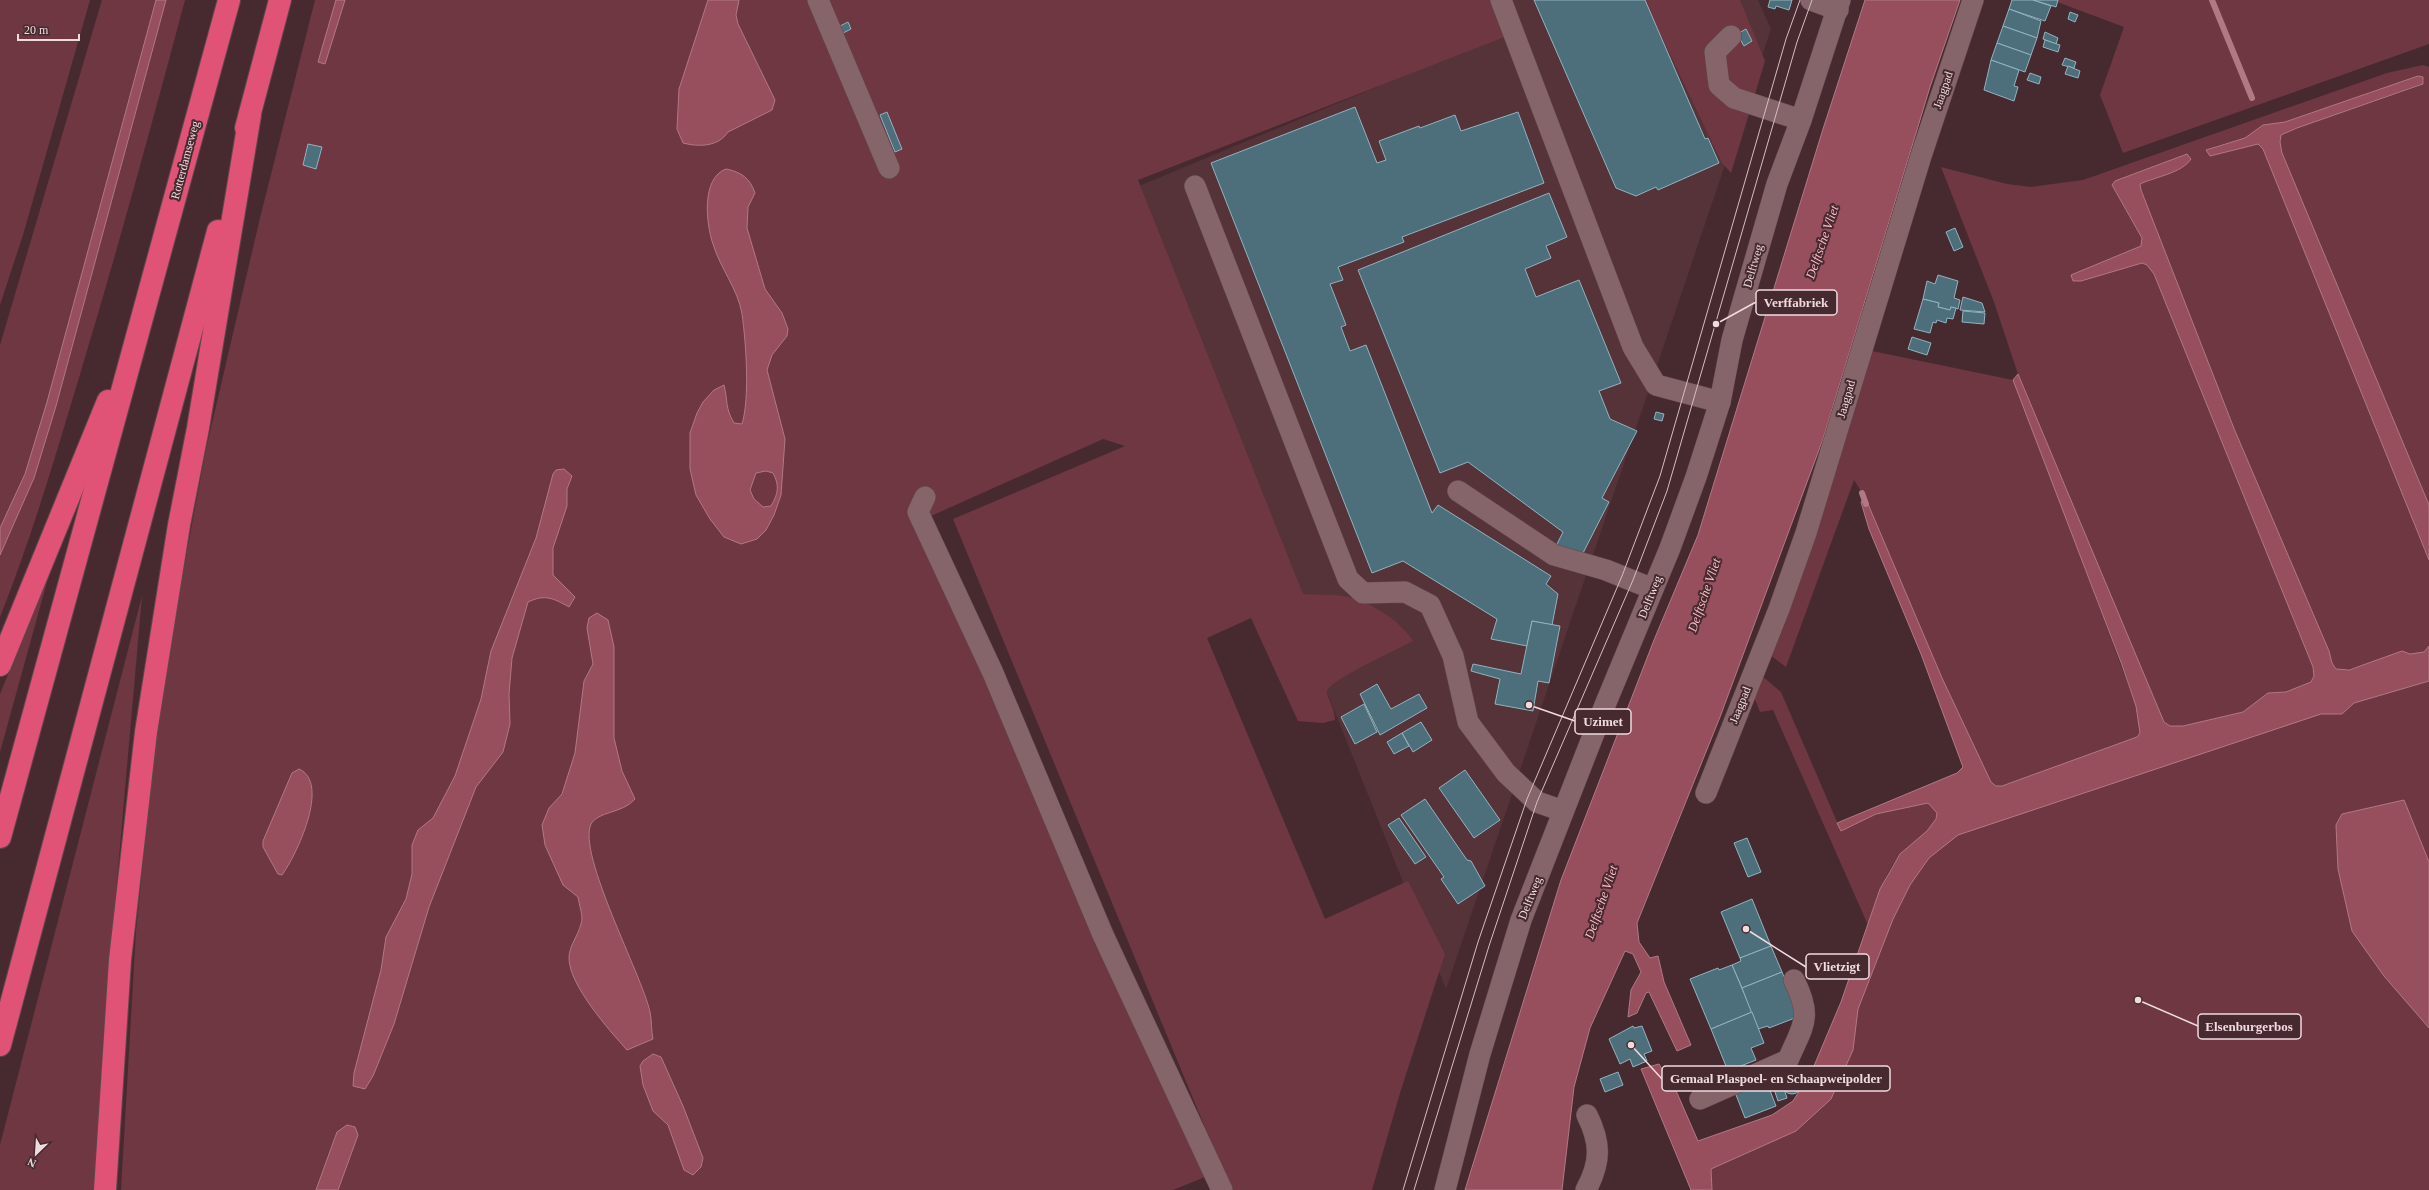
<svg xmlns="http://www.w3.org/2000/svg" width="2429" height="1190" viewBox="0 0 2429 1190" font-family="'Times New Roman',serif">
<style>
.built{fill:#563239}
.green{fill:#6f3742}
.water{fill:#974e5d;stroke:#b17984;fill-rule:evenodd}
.lines{fill:none;stroke-linecap:round;stroke-linejoin:round}
.stream{stroke:#b17984;stroke-width:6}
.building{fill:#4d6f7b;stroke:#8fb4c0}
.minor-casing{stroke:#5f474c;stroke-width:22}
.highway-casing{stroke:#5f474c;stroke-width:24}
.minor{stroke:#86656a;stroke-width:21}
.highway{stroke:#e05276;stroke-width:22}
.tram{stroke:#d3bec2;stroke-width:1}
.labels{text-anchor:middle;dominant-baseline:central;stroke-width:4;stroke-linejoin:round;paint-order:stroke}
.street-label{font-size:12px;fill:#efdcdf;stroke:#472a30}
.water-label{font-size:13px;font-style:italic;fill:#febcc6;stroke:#472a30}
.leader{fill:none;stroke:#efdcdf;stroke-width:1.5}
.callout-dot{fill:#efdcdf;stroke:#472a30;stroke-width:1.5}
.callout{fill:#472a30;stroke:#efdcdf;stroke-width:1.5}
.callout-label{font-size:13px;text-anchor:middle;font-weight:bold;fill:#efdcdf}
</style>
<rect width="100%" height="100%" fill="#472a30"/>
<polygon class="built" points="1479,0 1758,0 1771,29 1446,989 1286,590 1132,189 1494,38"/>
<g class="green">
<polygon points="0,0 90,0 23,235 0,305"/>
<polygon points="102,0 156,0 47,402 25,474 0,528 0,345"/>
<path d="M166,0H185C152,124 118,248 81,371C56,454 32,537 0,617V555L34,478L56,406Z"/>
<path d="M315,0H1492L1507,36L1138,180L1303,594C1316,595 1331,594 1344,596C1368,600 1400,620 1413,641C1400,648 1330,680 1327,691C1326,696 1335,708 1335,720L1323,723L1298,721L1251,618L1207,638L1325,919L1408,881L1445,954L1400,1093L1372,1190H1231L953,519L1125,446L1103,439L931,516L1214,1159L1210,1175L1173,1190H121L136,931L160,696L206,449L260,218Z"/>
<polygon points="1644,0 1740,0 1765,61 1731,173 1722,163"/>
<polygon points="2052,0 2429,0 2429,44 2123,153 2100,95 2124,27"/>
<path d="M2423,65L2429,67V505L2282,153L2280,142L2281,135L2297,128L2417,87L2423,84L2424,80L2418,76L2285,122L2263,125L2245,138L2216,146L2210,156L2258,144L2263,149L2429,560V646L2425,652L2410,654L2402,651L2386,658L2342,671C2332,668 2331,660 2329,651L2235,431L2141,190L2140,184L2158,176L2186,154L2115,181L2112,186L2142,238L2141,246L2071,275L2073,281H2081L2142,263L2147,265L2154,274L2313,667L2314,676L2311,682L2286,692L2268,693L2243,712L2183,726H2170L2164,722L2157,709L2018,374L1994,302L1941,167L2007,184L2031,187L2083,180L2387,73Z"/>
<polygon points="1872,351 2013,380 2066,517 2136,706 2140,733 2137,737 2002,786 1996,786 1991,782 1942,678 1865,497 1854,480 1786,667 1769,654"/>
<polygon points="50,571 0,752 0,694"/>
<polygon points="142,596 103,1040 94,1190 0,1190 0,1145"/>
<polygon points="2429,662 2429,1190 1712,1190 1711,1169 1784,1136 1883,919 1939,830"/>
<path d="M1761,675L1781,692L1841,831L1876,814L1928,803L1937,813C1935,830 1913,842 1902,853C1885,870 1876,903 1868,925L1773,710L1760,712L1754,697Z"/>
</g>
<g class="water">
<polygon points="156,0 166,0 56,406 34,478 0,555 0,528 25,474 47,402"/>
<polygon points="336,0 345,0 325,64 318,62"/>
<path d="M708,0H739L736,15L738,24L775,100L772,110L728,132C718,147 699,147 683,143L677,129L679,89Z"/>
<polygon points="1865,0 1960,0 1930,87 1823,439 1720,717 1637,923 1639,942 1650,958 1658,956 1664,982 1691,1045 1677,1051 1649,992 1646,993 1637,1013 1628,1017 1631,990 1641,972 1633,954 1625,951 1590,1028 1574,1087 1562,1190 1465,1190 1561,880 1654,640 1698,535 1823,129"/>
<polygon points="2418,76 2423,77 2423,84 2297,128 2281,135 2280,142 2282,153 2429,505 2429,560 2263,149 2258,144 2210,156 2206,150 2245,138 2263,125 2285,122"/>
<path d="M2187,154L2191,159C2182,173 2155,177 2140,184L2141,190L2235,431L2329,651L2332,663L2336,669L2349,670L2402,651L2410,654L2424,652L2429,646V681L2354,703L2342,714H2321L1958,835L1929,858L1910,885L1893,919L1858,1009L1853,1050L1831,1099L1796,1131L1711,1169L1712,1190H1691L1641,1069L1659,1064L1677,1093L1698,1141L1772,1115L1793,1101L1811,1073L1841,1002L1880,889L1900,854L1927,831L1936,819L1937,813L1928,803L1876,814L1841,831L1837,823L1957,773L1963,767L1921,654L1869,529L1861,502L1865,497L1942,678L1991,782L1996,786H2002L2137,737L2140,733L2136,706L2122,665L2013,380L2018,374L2164,722L2170,726H2183L2243,712L2268,693L2286,692L2311,682L2314,676L2313,667L2154,274L2147,265L2142,263L2081,281H2073L2071,275L2141,246L2142,238L2112,185L2115,181Z"/>
<path d="M726,169C741,172 750,178 755,193L748,207L747,228L765,289L782,313L788,329L787,336L772,355L767,370L785,439L781,495L774,515L766,530L757,539L741,544L724,537L710,519L696,495L690,469V433L697,413L703,402L714,390L724,385C728,401 725,408 734,423L742,424C750,398 746,342 742,314C738,289 720,268 713,244C706,224 701,178 726,169ZM766,471L773,473C780,486 778,494 771,506L763,507L754,499L750,490L756,473Z"/>
<path d="M564,469L572,476L567,489V506L553,548V575L575,597L569,607C553,598 545,594 528,602L512,658L509,694L510,724L503,752L476,787L429,907L394,1024L373,1076L365,1089L353,1086L354,1073L381,970L386,937L406,899L412,874V845L418,830L433,818L455,776L481,699L491,651L536,538L553,474L556,470Z"/>
<path d="M597,613L608,620L614,647V738L622,771L635,799C622,814 598,811 591,824C577,854 642,975 650,1012C652,1021 651,1030 653,1039L627,1050C609,1030 569,985 569,958C569,946 578,936 581,924C584,917 579,905 578,897L563,885L545,845L542,825L549,808L562,794L575,753L584,681L593,664L587,628L589,618Z"/>
<path d="M299,769C331,783 296,856 282,875L278,874L263,847V841L292,773Z"/>
<polygon points="2404,800 2429,862 2429,1028 2384,976 2352,931 2338,869 2336,825 2342,814"/>
<polygon points="653,1054 661,1057 683,1106 703,1158 701,1167 693,1175 684,1170 668,1125 653,1111 643,1085 640,1066 643,1061"/>
<polygon points="347,1125 355,1127 358,1135 338,1190 316,1190 337,1132"/>
</g>
<g class="lines">
<g class="stream">
<polyline points="2212,0 2252,98"/>
<polyline points="1862,493 1866,504"/>
</g>
</g>
<g class="building">
<polygon points="1534,0 1645,0 1705,139 1708,138 1719,163 1658,190 1656,187 1636,196 1616,188"/>
<polygon points="1770,0 1792,0 1789,10 1776,6 1775,9 1768,7"/>
<polygon points="2012,0 2033,0 2051,6 2045,21 2009,9"/>
<polygon points="2033,0 2058,0 2056,7"/>
<polygon points="2009,9 2041,21 2037,38 2003,26"/>
<polygon points="2070,12 2078,15 2075,22 2068,19"/>
<polygon points="848,22 851,29 841,34 838,27"/>
<polygon points="2003,26 2037,38 2031,55 1997,43"/>
<polygon points="1746,29 1752,41 1744,46 1737,34"/>
<polygon points="2045,32 2058,38 2056,44 2043,39"/>
<polygon points="2045,40 2060,45 2058,52 2043,47"/>
<polygon points="1997,43 2031,55 2025,72 1991,60"/>
<polygon points="2065,58 2076,62 2074,68 2062,65"/>
<polygon points="1991,60 2019,70 2014,86 2018,87 2014,101 1984,90"/>
<polygon points="2068,66 2080,71 2078,78 2065,74"/>
<polygon points="2030,73 2041,77 2039,84 2027,80"/>
<polygon points="1355,107 1377,163 1386,160 1379,141 1419,126 1420,128 1455,115 1461,131 1518,112 1544,183 1402,237 1404,242 1338,267 1343,280 1330,284 1346,325 1341,327 1350,351 1366,345 1432,513 1438,505 1551,576 1546,584 1558,594 1552,625 1532,621 1527,646 1491,639 1497,619 1403,561 1372,573 1211,163"/>
<polygon points="887,112 902,149 895,152 880,115"/>
<polygon points="308,144 322,147 316,169 303,165"/>
<polygon points="1549,193 1567,237 1546,246 1551,258 1525,269 1536,297 1579,280 1621,383 1599,391 1610,419 1637,431 1602,498 1609,502 1581,557 1556,546 1563,532 1468,462 1440,473 1358,270"/>
<polygon points="1955,228 1963,247 1954,251 1946,232"/>
<polygon points="1938,275 1958,281 1954,298 1960,300 1958,309 1951,307 1950,310 1938,307 1939,303 1923,299 1927,281 1935,284"/>
<polygon points="1963,297 1982,303 1985,312 1960,310"/>
<polygon points="1923,299 1939,303 1938,307 1950,310 1951,307 1956,308 1953,319 1947,318 1946,323 1937,320 1936,323 1933,322 1930,333 1914,329"/>
<polygon points="1963,311 1985,313 1984,324 1962,322"/>
<polygon points="1912,337 1931,343 1927,355 1908,349"/>
<polygon points="1656,412 1664,414 1662,421 1654,419"/>
<polygon points="1532,621 1560,626 1549,683 1538,681 1533,711 1495,704 1500,679 1471,671 1473,664 1521,674"/>
<polygon points="1377,684 1391,709 1419,694 1427,708 1380,735 1360,694"/>
<polygon points="1364,704 1377,732 1355,744 1341,717"/>
<polygon points="1421,722 1432,740 1413,752 1402,733"/>
<polygon points="1402,733 1409,746 1394,754 1387,742"/>
<polygon points="1465,770 1500,820 1474,838 1439,788"/>
<polygon points="1425,799 1467,860 1471,861 1485,886 1458,904 1441,879 1444,877 1401,815"/>
<polygon points="1399,818 1426,857 1415,864 1388,825"/>
<polygon points="1747,838 1761,872 1748,877 1734,843"/>
<polygon points="1752,899 1771,946 1740,958 1721,912"/>
<polygon points="1771,946 1782,972 1742,988 1732,965 1741,961 1740,958"/>
<polygon points="1732,965 1752,1012 1711,1029 1690,979 1718,968 1719,970"/>
<polygon points="1782,972 1800,1016 1769,1028 1768,1026 1758,1029 1742,988"/>
<polygon points="1752,1012 1764,1043 1751,1048 1756,1060 1728,1071 1711,1029"/>
<polygon points="1633,1026 1634,1028 1642,1026 1652,1051 1644,1054 1647,1061 1633,1067 1630,1059 1620,1064 1609,1039"/>
<polygon points="1618,1072 1623,1085 1605,1092 1600,1079"/>
<circle cx="1792" cy="1084" r="10"/>
<polygon points="1764,1075 1776,1106 1745,1118 1733,1087"/>
<polygon points="1781,1080 1787,1098 1778,1101 1772,1083"/>
</g>
<g class="lines">
<g class="minor-casing">
<g id="minor">
<polyline points="818,0 889,168"/>
<polyline points="1501,0 1633,347 1656,385 1720,402"/>
<polyline points="1811,0 1838,10"/>
<polyline points="1731,36 1715,52 1719,85 1734,98 1801,120"/>
<polyline points="1195,186 1348,579 1363,593 1405,592 1430,605 1453,656 1468,722 1506,773 1537,802 1563,811"/>
<polyline points="1458,491 1554,555 1606,570 1653,589"/>
<polyline points="925,497 918,512 993,673 1103,935 1222,1190"/>
<polyline points="1706,793 1779,609 1806,533 1921,156 1973,0"/>
<path d="M1700,1099L1788,1060C1803,1025 1813,1018 1794,980"/>
<polyline points="1445,1190 1480,1054 1521,920 1605,705 1670,548 1696,477 1720,402 1732,340 1777,184 1801,120 1840,0"/>
<path d="M1586,1190C1601,1162 1601,1143 1587,1115"/>
</g>
</g>
<g class="highway-casing">
<g id="highway">
<polyline points="246,128 280,0"/>
<polyline points="0,665 108,401"/>
<polyline points="0,837 229,0"/>
<polyline points="0,1045 218,231"/>
<polyline points="105,1190 120,960 146,732 179,525 198,428 250,115"/>
</g>
</g>
<use href="#minor" class="minor"/>
<use href="#highway" class="highway"/>
<g class="tram">
<polyline points="1403,1190 1478,942 1527,799 1622,576 1660,476 1786,39 1800,0"/>
<polyline points="1414,1190 1489,946 1537,802 1633,580 1667,491 1797,42 1812,0"/>
</g>
</g>
<g class="labels">
<g class="street-label">
<text transform="translate(1943 90) rotate(-71)">Jaagpad</text>
<text transform="translate(185 160) rotate(-75)">Rotterdamseweg</text>
<text transform="translate(1753 266) rotate(-74)">Delftweg</text>
<text transform="translate(1846 399) rotate(-74)">Jaagpad</text>
<text transform="translate(1650 597) rotate(-68)">Delftweg</text>
<text transform="translate(1740 705) rotate(-68)">Jaagpad</text>
<text transform="translate(1530 898) rotate(-68)">Delftweg</text>
</g>
<g class="water-label">
<text transform="translate(1822 242) rotate(-71)">Delftsche Vliet</text>
<text transform="translate(1704 595) rotate(-71)">Delftsche Vliet</text>
<text transform="translate(1601 902) rotate(-71)">Delftsche Vliet</text>
</g>
</g>
<path class="leader" d="M1716 324L1756 302M1529 705L1575 721M1746 929L1806 967M2138 1000L2198 1026M1631 1045L1662 1079"/>
<g class="callout-dot">
<circle cx="1716" cy="324" r="4"/>
<circle cx="1529" cy="705" r="4"/>
<circle cx="1746" cy="929" r="4"/>
<circle cx="2138" cy="1000" r="4"/>
<circle cx="1631" cy="1045" r="4"/>
</g>
<g class="callout">
<rect x="1756" y="290" width="81" height="25" rx="4"/>
<rect x="1575" y="709" width="56" height="25" rx="4"/>
<rect x="1806" y="954" width="63" height="25" rx="4"/>
<rect x="2198" y="1014" width="103" height="25" rx="4"/>
<rect x="1662" y="1066" width="228" height="25" rx="4"/>
</g>
<g class="callout-label">
<text x="1796" y="307">Verffabriek</text>
<text x="1603" y="726">Uzimet</text>
<text x="1837" y="971">Vlietzigt</text>
<text x="2249" y="1031">Elsenburgerbos</text>
<text x="1776" y="1083">Gemaal Plaspoel- en Schaapweipolder</text>
</g>
<g transform="translate(36 1154) rotate(205)" stroke="#472a30" stroke-width="3" paint-order="stroke">
<path d="M0-3L7 15L0 10L-7 15Z" fill="#efdcdf"/>
<text y="-6" font-size="11" font-weight="bold" text-anchor="middle" fill="#efdcdf">N</text>
</g>
<path d="M18 34v6h61v-6" fill="none" stroke="#efdcdf" stroke-width="2"/>
<text x="24" y="34" font-size="12" fill="#efdcdf" stroke="#472a30" stroke-width="3" paint-order="stroke">20 m</text>
</svg>
